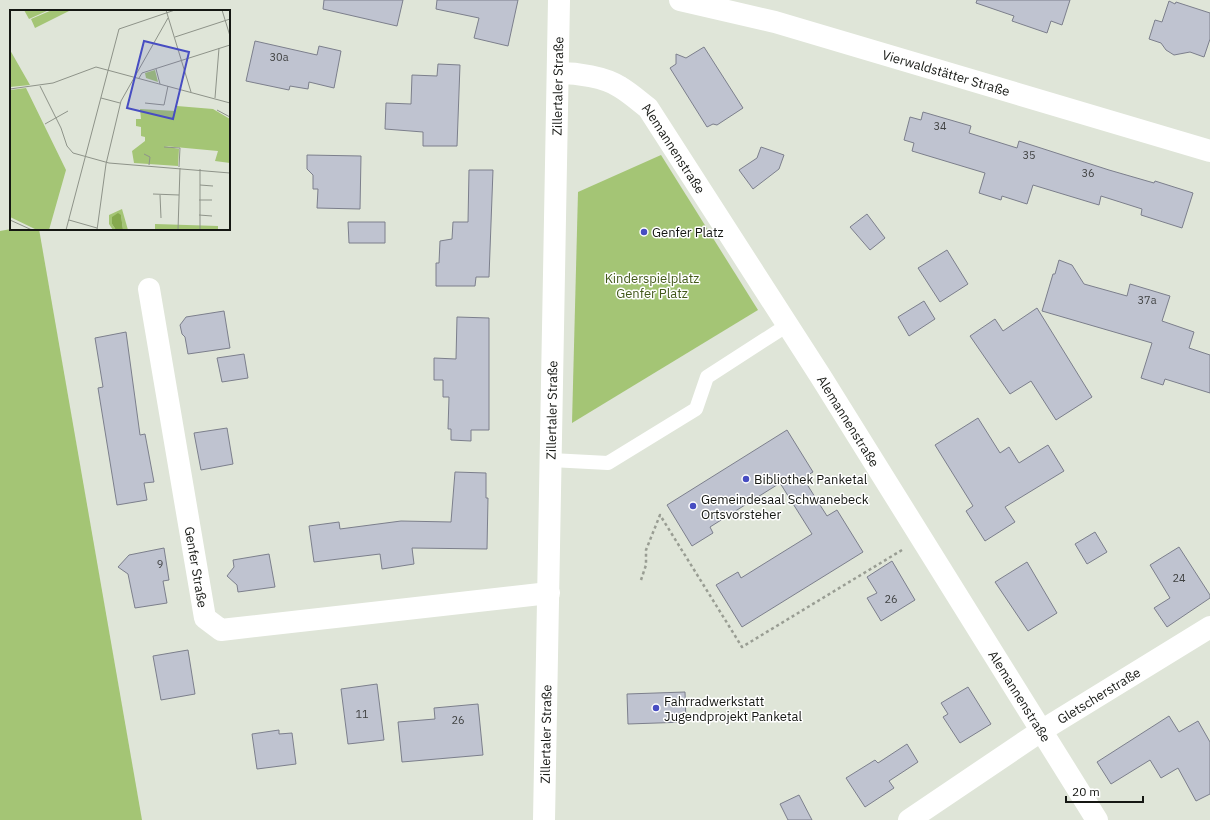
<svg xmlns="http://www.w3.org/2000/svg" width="1210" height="820" viewBox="0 0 1210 820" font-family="'IBM Plex Sans',sans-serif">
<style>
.green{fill:#a4c575}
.building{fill:#bfc3d0;stroke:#7c7f8c}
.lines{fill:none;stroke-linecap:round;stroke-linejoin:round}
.path{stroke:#999d93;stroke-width:2.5;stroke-dasharray:3 3;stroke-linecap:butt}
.service{stroke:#fff;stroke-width:14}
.minor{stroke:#fff;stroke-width:22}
.tertiary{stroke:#fff;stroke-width:22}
.poi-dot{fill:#474dc2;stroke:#fff;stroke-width:1.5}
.labels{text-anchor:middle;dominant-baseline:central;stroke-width:3;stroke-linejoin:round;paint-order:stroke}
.number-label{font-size:11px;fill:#404242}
.street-label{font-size:13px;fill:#151713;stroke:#fff}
.poi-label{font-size:13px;fill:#151713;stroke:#fff;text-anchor:start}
.park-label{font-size:13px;fill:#42591a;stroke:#fff}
.inset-road{fill:none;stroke:#8e9389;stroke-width:1}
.view{fill:#474dc2;fill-opacity:0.15;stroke:#474dc2;stroke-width:2}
.inset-edge{fill:none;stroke:#151713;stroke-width:2}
</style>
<rect width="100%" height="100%" fill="#dfe5d8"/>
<g class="green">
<polygon points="661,155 758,310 572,423 578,192"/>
<polygon points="11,229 39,229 142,820 0,820 0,231"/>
</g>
<g class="building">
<polygon points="324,0 403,0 397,26 323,9"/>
<polygon points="437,0 518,0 508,46 474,38 479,18 436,9"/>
<polygon points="977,0 1070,0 1062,25 1051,21 1047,33 1012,21 1014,16 976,3"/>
<polygon points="1169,1 1175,4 1176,2 1210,13 1210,39 1204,57 1190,52 1174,55 1166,50 1161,43 1149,39 1155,20 1162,22"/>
<polygon points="255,41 317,55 319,46 341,51 334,88 309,82 308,89 290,86 289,90 246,81"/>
<polygon points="704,47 743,108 717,125 713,124 707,127 670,68 676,64 676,54 686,58"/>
<polygon points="438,64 460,65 457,146 423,146 423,132 385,129 386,103 411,104 412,75 437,76"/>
<polygon points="923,112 971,126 969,133 1017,148 1019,141 1109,170 1154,183 1155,181 1193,193 1182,228 1141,215 1142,209 1101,196 1099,205 1033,185 1027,204 1002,196 1001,200 979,193 985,173 912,151 914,143 904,140 910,117 921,120"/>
<polygon points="761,147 784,155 779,169 753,189 739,170 757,158"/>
<polygon points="307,155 361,156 360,209 317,208 318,189 313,189 313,175 307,169"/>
<polygon points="469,170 493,170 489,277 476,277 475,286 436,286 436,263 439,263 440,241 452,239 453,222 468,222"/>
<polygon points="867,214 885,238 870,250 850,227"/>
<polygon points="348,222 385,222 385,243 349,243"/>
<polygon points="947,250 968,284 940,302 918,268"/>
<polygon points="1059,260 1072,265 1084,284 1127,296 1130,284 1170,296 1162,321 1194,332 1189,348 1210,355 1210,393 1165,379 1163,385 1141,378 1152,343 1042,311 1053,274 1055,274"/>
<polygon points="924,301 935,319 909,336 898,317"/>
<polygon points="1037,308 1092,397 1056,420 1031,381 1010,394 970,336 995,319 1003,331"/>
<polygon points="224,311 230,348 188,354 185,337 182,334 180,325 186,317"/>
<polygon points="457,317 489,318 489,430 471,430 471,441 451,440 451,429 448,429 449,397 443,397 443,380 434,380 434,358 456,359"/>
<polygon points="126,332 140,435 145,434 154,482 144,483 147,500 117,505 98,388 103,387 95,338"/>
<polygon points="244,354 248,378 222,382 217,358"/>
<polygon points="978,418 1000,453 1009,447 1019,463 1048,445 1064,471 1005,507 1015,522 985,541 966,511 973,506 935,445"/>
<polygon points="227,428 233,464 201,470 194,433"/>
<polygon points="787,430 813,472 803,478 827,516 837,510 863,552 742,627 716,585 738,572 741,578 812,534 780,483 710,527 713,533 692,546 667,505"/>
<polygon points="455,472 486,473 486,498 488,498 487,549 412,548 414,564 382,569 380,554 314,562 309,526 339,522 340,529 401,521 451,522"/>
<polygon points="1095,532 1107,552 1087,564 1075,544"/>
<polygon points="1179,547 1210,595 1210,598 1167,627 1154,608 1170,598 1150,565"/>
<polygon points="164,548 169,580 163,581 167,603 135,608 128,574 118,567 129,555"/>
<polygon points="269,554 275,587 238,592 237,585 227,576 234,567 233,560"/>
<polygon points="892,561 915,600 881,621 867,598 877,593 867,577"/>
<polygon points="1027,562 1057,613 1028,631 995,582"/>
<polygon points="188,650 195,694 161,700 153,656"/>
<polygon points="377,684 384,740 348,744 341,689"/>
<polygon points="968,687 991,724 960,743 943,717 948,714 941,703"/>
<polygon points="685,692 686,722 628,724 627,694"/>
<polygon points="478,704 483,755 402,762 398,722 435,719 434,708"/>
<polygon points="1169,716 1179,732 1198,721 1210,742 1210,794 1196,801 1178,768 1161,778 1150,760 1111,784 1097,762"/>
<polygon points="279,730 279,734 292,733 296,764 257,769 252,734"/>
<polygon points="907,744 918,762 889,781 894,788 865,807 846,778 875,760 878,763"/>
<polygon points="799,795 812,820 788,820 780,804"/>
</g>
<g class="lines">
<polyline class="path" points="641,580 646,565 646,550 660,515 742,647 902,550"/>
<polyline class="service" points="551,460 608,463 696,409 707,377 786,326"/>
<g class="minor">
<path id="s1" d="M680,0L775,22L1210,151"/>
<path id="s2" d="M559,73C577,73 605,77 620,87C630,93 639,101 648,108L821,377L1097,820"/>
<path id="s3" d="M149,289L205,618L221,630L549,593"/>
<path id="s4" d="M909,820L1041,731L1210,627"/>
</g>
<path class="tertiary" id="s5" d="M544,820L559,0"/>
</g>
<g class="poi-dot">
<circle cx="644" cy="232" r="4"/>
<circle cx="746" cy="479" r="4"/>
<circle cx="693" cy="506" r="4"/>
<circle cx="656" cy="708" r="4"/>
</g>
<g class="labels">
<g class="number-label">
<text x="279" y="57">30a</text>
<text x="940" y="126">34</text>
<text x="1029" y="155">35</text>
<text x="1088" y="173">36</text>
<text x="1147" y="300">37a</text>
<text x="160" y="564">9</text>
<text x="1179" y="578">24</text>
<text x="891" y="599">26</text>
<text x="362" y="714">11</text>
<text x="458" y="720">26</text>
</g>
<g class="street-label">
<text stroke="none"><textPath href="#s1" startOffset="276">Vierwaldstätter Straße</textPath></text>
<text stroke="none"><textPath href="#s5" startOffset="734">Zillertaler Straße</textPath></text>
<text stroke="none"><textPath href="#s2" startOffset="146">Alemannenstraße</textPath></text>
<text stroke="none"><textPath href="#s5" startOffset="410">Zillertaler Straße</textPath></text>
<text stroke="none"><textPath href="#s2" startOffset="470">Alemannenstraße</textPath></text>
<text stroke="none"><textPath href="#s3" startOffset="282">Genfer Straße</textPath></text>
<text stroke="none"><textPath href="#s2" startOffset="794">Alemannenstraße</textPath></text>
<text stroke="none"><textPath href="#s4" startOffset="227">Gletscherstraße</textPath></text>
<text stroke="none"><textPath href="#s5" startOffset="86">Zillertaler Straße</textPath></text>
</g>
<g class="poi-label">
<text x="652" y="232">Genfer Platz</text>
<text x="754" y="479">Bibliothek Panketal</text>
<text x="701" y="499">Gemeindesaal Schwanebeck<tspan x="701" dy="15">Ortsvorsteher</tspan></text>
<text x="664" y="701">Fahrradwerkstatt<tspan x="664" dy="15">Jugendprojekt Panketal</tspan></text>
</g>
<g class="park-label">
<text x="652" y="278">Kinderspielplatz<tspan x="652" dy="15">Genfer Platz</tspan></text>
</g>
</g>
<g transform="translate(10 10)">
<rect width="220" height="220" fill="#dfe5d8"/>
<path d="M14,0H39L19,9ZM42,0H61L25,18L21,9ZM0,40L20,75L0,77ZM145,60L148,72L136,68L135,63ZM16,78L56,160L39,220H27L0,207V80ZM167,96L203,99L220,109V153L205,151L208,141L154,136L169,139L168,156L124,153L122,141L135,131V127L131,126V117L126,116V109H131L130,99L166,101ZM112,199L118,220H113L111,205L102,214L106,220H103L99,214V205ZM145,214L208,216V220H145Z" fill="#a4c575"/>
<path d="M108,203L111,205L113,220H106L102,214V207Z" fill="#85a94e"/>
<path class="inset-road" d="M156,0L181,82M212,0L220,26M165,27L220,9M146,59L150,74M129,68L132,63L220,35M30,76L51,118L57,136L63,143L99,153L220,163M0,79L43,73L86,57L220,93M91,88L110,93M205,88L209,38M135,93L154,95L158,76M207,100L220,107M35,114L58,101M154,137L170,138L169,157M134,144L140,147L139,155M190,175L203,176M143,184L169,185M150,185L151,208M189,190H202M189,205L202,206M0,210L22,220M59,210L87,218M56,220L109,19L165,0M87,220L96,154L111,91L158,8M168,220L170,158M190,220V159"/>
<path class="view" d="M134,31L179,42L163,109L117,98Z"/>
<rect width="220" height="220" class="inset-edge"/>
</g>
<path d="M1066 796v6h77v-6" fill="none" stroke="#151713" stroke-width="2"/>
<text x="1072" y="796" font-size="12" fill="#151713" stroke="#ffffff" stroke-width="3" paint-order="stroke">20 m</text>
</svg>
